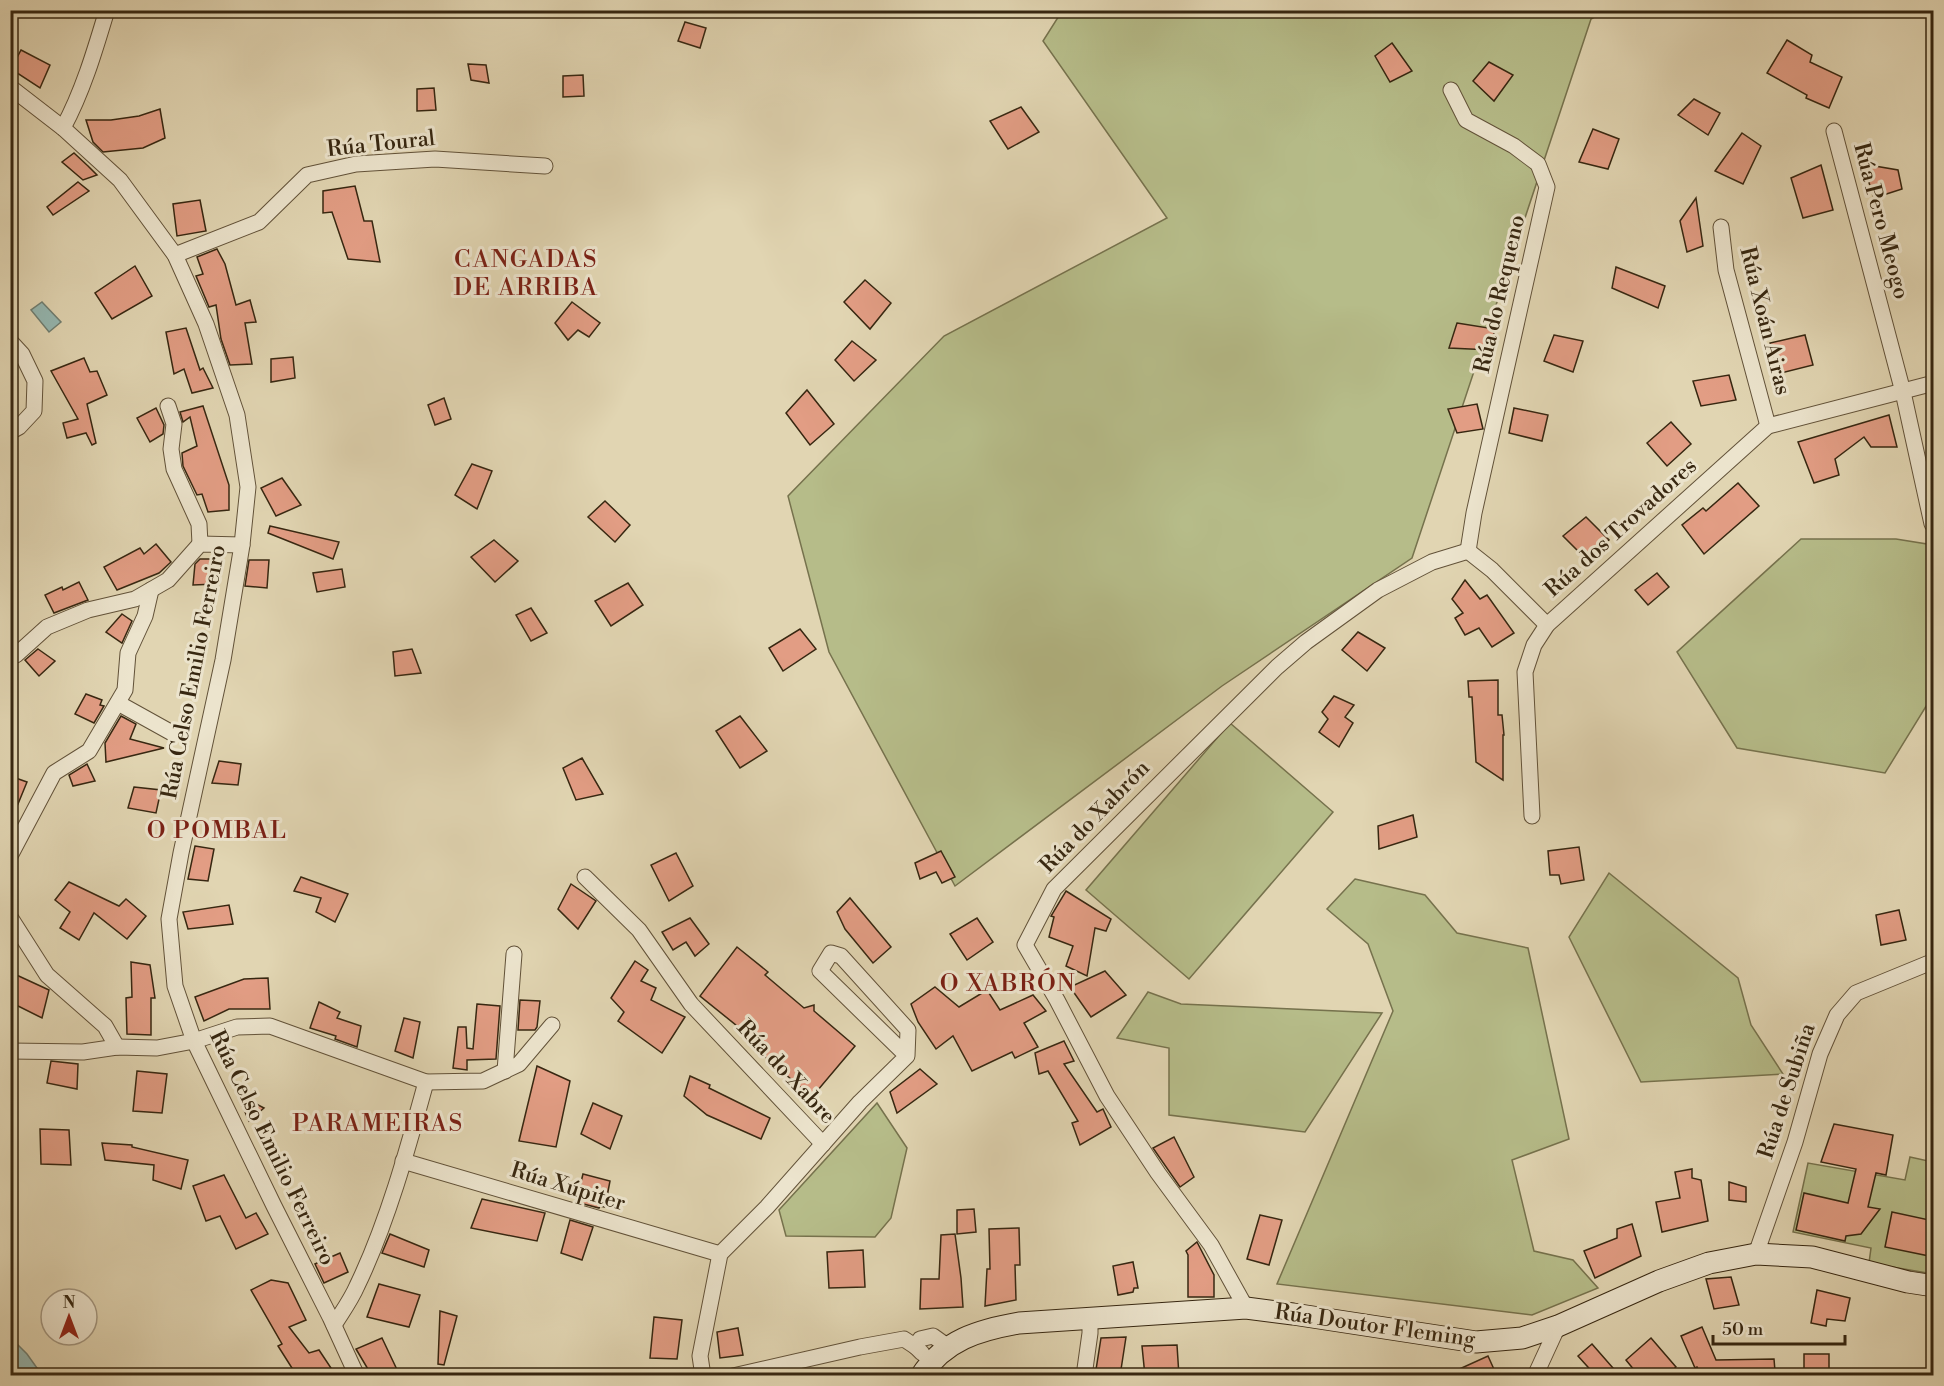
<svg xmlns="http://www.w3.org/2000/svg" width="1944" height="1386" viewBox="0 0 1944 1386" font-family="'Libre Bodoni',serif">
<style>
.green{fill:#b6bc89;stroke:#76724d;stroke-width:1.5}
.water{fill:#95b8b2;stroke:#6f7e72;stroke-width:1.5}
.building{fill:#e29d84;stroke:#372711;stroke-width:1.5}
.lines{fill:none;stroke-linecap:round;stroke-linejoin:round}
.minor-casing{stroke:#625239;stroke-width:17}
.secondary-casing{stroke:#372711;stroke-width:23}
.minor{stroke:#ece4cd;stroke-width:15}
.secondary{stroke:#ece4cd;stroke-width:21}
.labels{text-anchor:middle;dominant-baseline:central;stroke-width:6;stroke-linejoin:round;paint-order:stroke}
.street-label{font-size:22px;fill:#372711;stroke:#ece4cd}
.neighbourhood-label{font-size:24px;letter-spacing:1.5px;fill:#7a1f14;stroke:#ece4cd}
</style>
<rect width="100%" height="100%" fill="#e1d5b2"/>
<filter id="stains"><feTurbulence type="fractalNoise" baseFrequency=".00333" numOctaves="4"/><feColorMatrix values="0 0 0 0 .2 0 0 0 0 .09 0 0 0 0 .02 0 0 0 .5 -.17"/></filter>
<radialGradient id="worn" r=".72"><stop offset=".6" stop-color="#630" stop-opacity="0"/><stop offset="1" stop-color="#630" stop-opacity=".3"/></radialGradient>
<g class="green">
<polygon points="1062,11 1605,11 1591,19 1412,558 1222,686 955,886 829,652 788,496 944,336 1167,218 1043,41"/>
<polygon points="1801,539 1896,539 1933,545 1933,695 1885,773 1737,748 1677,652"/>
<polygon points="1230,723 1333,812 1189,979 1086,890"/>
<polygon points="1609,873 1738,978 1751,1025 1783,1074 1641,1082 1569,937"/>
<polygon points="1355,879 1425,895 1457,933 1528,948 1569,1139 1512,1160 1534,1251 1573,1260 1598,1288 1532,1315 1277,1284 1393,1011 1368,944 1327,909"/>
<polygon points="1148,992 1181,1004 1382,1013 1305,1132 1169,1115 1169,1048 1117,1038"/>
<polygon points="877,1103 907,1148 891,1218 875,1237 786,1236 779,1210"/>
<polygon points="1910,1157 1933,1162 1933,1274 1869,1263 1871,1248 1793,1232 1808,1163 1905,1180"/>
</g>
<g class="water">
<polygon points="42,302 61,322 49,332 31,310"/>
<polygon points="11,1338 27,1354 42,1375 11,1375"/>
</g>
<g class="building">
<polygon points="685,22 706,28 700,48 678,41"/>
<polygon points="1787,40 1812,55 1810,62 1842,77 1829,108 1806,98 1807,95 1767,73"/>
<polygon points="1392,43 1412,71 1390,82 1375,56"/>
<polygon points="21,50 50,65 40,88 11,69"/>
<polygon points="1489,62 1513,75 1494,101 1473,81"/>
<polygon points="468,64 486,65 489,83 471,80"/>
<polygon points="583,75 584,96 563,97 563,76"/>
<polygon points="434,88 436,110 417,111 417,89"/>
<polygon points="1694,99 1720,113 1708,135 1678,115"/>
<polygon points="1021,107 1039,132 1008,149 990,121"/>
<polygon points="160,109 165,138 143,148 103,152 93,142 86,120 111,120 139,116"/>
<polygon points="1593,129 1619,139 1608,169 1579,162"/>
<polygon points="1742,133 1761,146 1743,184 1715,171"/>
<polygon points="74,153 88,166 97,175 83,180 62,162"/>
<polygon points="1863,164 1898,170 1902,189 1874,198"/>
<polygon points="1821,165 1833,210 1803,218 1791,178"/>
<polygon points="78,182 89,191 53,215 47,207"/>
<polygon points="355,186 364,221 372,221 380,262 348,259 332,212 323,213 323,191"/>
<polygon points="1696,198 1703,246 1687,252 1680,221"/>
<polygon points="200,200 206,231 177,236 173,204"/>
<polygon points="217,249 225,264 236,305 250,300 256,322 245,323 252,364 230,365 221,339 216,305 209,307 196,276 203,274 197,257"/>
<polygon points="135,266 152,296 112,319 95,293"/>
<polygon points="1616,267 1665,286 1658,308 1612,288"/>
<polygon points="865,280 891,303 870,329 844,302"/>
<polygon points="572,302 600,323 589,337 578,330 568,340 555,323"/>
<polygon points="1457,323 1495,329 1491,350 1449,348"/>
<polygon points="186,328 200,370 203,368 213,388 192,393 184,369 174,374 166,332"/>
<polygon points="1554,335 1583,341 1573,372 1544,361"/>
<polygon points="1805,335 1813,365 1777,374 1770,343"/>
<polygon points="852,341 876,360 854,381 835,360"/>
<polygon points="293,357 295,378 271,382 271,359"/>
<polygon points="84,358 90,372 97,371 107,395 87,404 96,443 92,445 86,433 67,438 63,423 78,419 51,371"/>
<polygon points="1729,375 1736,400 1701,406 1693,381"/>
<polygon points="807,390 834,424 810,445 786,413"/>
<polygon points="444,398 451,419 435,425 428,405"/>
<polygon points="1477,404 1483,429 1457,433 1448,409"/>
<polygon points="203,406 229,485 229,510 208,512 202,494 197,495 183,466 182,453 197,446 190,417 183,422 180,412"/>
<polygon points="156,408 164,425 163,434 150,442 137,418"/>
<polygon points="1514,408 1548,415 1542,441 1509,433"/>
<polygon points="1889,415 1897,447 1871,447 1864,437 1835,459 1839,475 1814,483 1798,442"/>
<polygon points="1671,422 1691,444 1667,466 1647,443"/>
<polygon points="472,464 492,471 477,509 455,495"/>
<polygon points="282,478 301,505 276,516 261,488"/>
<polygon points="1738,483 1759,506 1704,554 1682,525 1703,508 1706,511"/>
<polygon points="605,501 630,525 615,542 588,517"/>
<polygon points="1586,517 1609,540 1585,558 1563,536"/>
<polygon points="270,526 339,542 333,559 268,533"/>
<polygon points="494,540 518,561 495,582 471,557"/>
<polygon points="156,544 171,562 159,573 117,590 104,567 140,548 144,554"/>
<polygon points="200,559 217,559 216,584 193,585 195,564"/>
<polygon points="249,560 269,560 267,588 245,586"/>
<polygon points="342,569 345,587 317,592 313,573"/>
<polygon points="1657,573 1669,587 1648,605 1635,590"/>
<polygon points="1465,580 1480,599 1487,595 1514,633 1492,647 1479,628 1465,635 1455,618 1463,613 1452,599"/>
<polygon points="79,582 88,600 54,613 45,595 62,587 63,590"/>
<polygon points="628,583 643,605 611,626 595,601"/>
<polygon points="531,608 547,633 531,641 516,615"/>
<polygon points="122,614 132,621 122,643 106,632"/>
<polygon points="800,629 816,649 783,671 769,648"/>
<polygon points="1358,632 1385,648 1367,671 1342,650"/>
<polygon points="38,649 55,661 39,676 25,660"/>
<polygon points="412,649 421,673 395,676 393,652"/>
<polygon points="1498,680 1498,715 1502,715 1504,735 1503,735 1503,780 1476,762 1472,697 1469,697 1468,681"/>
<polygon points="86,694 102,700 100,705 104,706 94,723 75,714"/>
<polygon points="1334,696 1354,705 1345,717 1353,723 1339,747 1319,732 1328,719 1322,712"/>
<polygon points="121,716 136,724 130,739 164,748 106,762 105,743"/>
<polygon points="740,716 767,751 740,768 716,731"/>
<polygon points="582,758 603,794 576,800 563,768"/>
<polygon points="219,761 241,764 238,785 212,783"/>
<polygon points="87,764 95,781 73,786 69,775"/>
<polygon points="10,776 27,782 11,821 10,821"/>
<polygon points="134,787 161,790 156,813 128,808"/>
<polygon points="1413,815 1417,837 1379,849 1378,826"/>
<polygon points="195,846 214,849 208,881 188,879"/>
<polygon points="1579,847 1584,880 1561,884 1559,875 1550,875 1548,851"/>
<polygon points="941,851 955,877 942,883 936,872 920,879 915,863"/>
<polygon points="676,853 693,886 669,901 651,865"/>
<polygon points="301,877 348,894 335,922 316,912 321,898 294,891"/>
<polygon points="69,882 119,906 126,899 146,916 127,939 94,913 79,940 60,928 70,912 55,900"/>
<polygon points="571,884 596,901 578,929 558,909"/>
<polygon points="1066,891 1111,919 1106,931 1095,928 1087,976 1066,966 1073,946 1049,937 1054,917 1051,916"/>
<polygon points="850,898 891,947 873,963 845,929 837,912"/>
<polygon points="229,905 233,924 188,929 183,912"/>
<polygon points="1899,910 1906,940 1881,945 1876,915"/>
<polygon points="690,918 709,944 695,956 686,942 673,950 662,932"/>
<polygon points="977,918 993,942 967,960 950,934"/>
<polygon points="737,947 768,972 765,975 804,1008 814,1005 814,1011 855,1046 812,1097 764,1056 768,1051 700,996"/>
<polygon points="635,961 648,970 641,981 656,988 651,1000 685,1017 662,1053 618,1021 624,1012 611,998"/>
<polygon points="131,962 150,965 155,998 151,998 151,1035 127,1034 126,998 132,997"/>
<polygon points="1105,971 1126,995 1091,1017 1070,987"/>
<polygon points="10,972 49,990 42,1018 10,1002"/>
<polygon points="268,978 270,1009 229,1009 204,1021 195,997 244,979"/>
<polygon points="935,987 959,1007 987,990 1000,1010 1033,995 1046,1011 1024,1023 1038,1047 1015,1058 1012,1052 972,1071 953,1036 936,1049 918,1022 911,1004"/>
<polygon points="520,1000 540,1001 537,1027 535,1030 518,1030"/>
<polygon points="319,1002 340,1012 337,1018 361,1026 357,1047 335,1039 336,1036 310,1028"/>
<polygon points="477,1004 500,1006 496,1059 467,1060 467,1070 453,1068 458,1027 466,1027 467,1048 473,1049"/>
<polygon points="404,1018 420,1022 413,1058 395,1051"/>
<polygon points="1064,1041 1074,1061 1064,1064 1097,1112 1103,1109 1111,1127 1080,1145 1072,1123 1078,1121 1048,1071 1039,1074 1035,1053"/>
<polygon points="51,1061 78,1064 77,1089 47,1083"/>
<polygon points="537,1066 570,1081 556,1147 519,1141"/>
<polygon points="920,1069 937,1084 897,1113 890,1092"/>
<polygon points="137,1071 167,1074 162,1113 133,1111"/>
<polygon points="690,1076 710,1085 709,1088 770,1118 761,1139 707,1115 684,1096"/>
<polygon points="237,1094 264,1108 249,1121"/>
<polygon points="593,1103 622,1116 610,1149 581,1134"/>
<polygon points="1834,1124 1893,1135 1886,1175 1876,1173 1868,1207 1880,1209 1861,1234 1846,1236 1845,1241 1796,1230 1804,1193 1848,1203 1856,1169 1821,1162"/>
<polygon points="40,1129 69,1130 71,1165 41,1164"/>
<polygon points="1174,1137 1194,1177 1180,1187 1153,1148"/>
<polygon points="102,1143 132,1145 132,1147 188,1160 181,1189 153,1180 154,1165 105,1160"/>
<polygon points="1692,1169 1692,1178 1701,1180 1708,1221 1662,1232 1656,1202 1680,1198 1675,1172"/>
<polygon points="583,1174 610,1181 605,1207 600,1206 599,1208 576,1202"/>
<polygon points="224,1175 246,1218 256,1213 268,1234 236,1249 220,1216 206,1221 193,1186"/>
<polygon points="1729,1182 1746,1187 1746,1202 1729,1200"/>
<polygon points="482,1199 545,1213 537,1241 471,1228"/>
<polygon points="974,1209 976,1232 957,1234 957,1210"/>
<polygon points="1892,1212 1934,1221 1934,1257 1885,1247"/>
<polygon points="1260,1215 1282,1220 1269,1265 1247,1259"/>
<polygon points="570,1220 593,1227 582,1260 561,1253"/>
<polygon points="1632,1224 1641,1256 1595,1278 1584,1251 1617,1238 1617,1229"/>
<polygon points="1019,1228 1020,1265 1015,1265 1016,1300 985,1306 987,1269 990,1269 989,1229"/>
<polygon points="390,1234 429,1250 424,1267 382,1253"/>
<polygon points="955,1234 961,1278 963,1307 920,1309 921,1279 939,1279 941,1235"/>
<polygon points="1197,1242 1214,1275 1214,1297 1188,1297 1188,1255 1186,1251"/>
<polygon points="863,1250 865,1287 829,1288 827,1252"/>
<polygon points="340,1253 348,1272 324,1283 315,1264"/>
<polygon points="1133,1262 1138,1288 1134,1288 1133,1292 1118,1295 1113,1266"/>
<polygon points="1731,1277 1739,1305 1714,1309 1706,1279"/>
<polygon points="271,1280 288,1283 306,1320 289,1327 309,1353 319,1350 331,1368 318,1376 297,1376 278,1346 282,1344 251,1290"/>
<polygon points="379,1284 420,1295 409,1327 367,1317"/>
<polygon points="1817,1290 1850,1298 1845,1321 1827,1319 1826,1326 1811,1323"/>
<polygon points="440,1311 457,1316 444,1365 438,1364"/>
<polygon points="654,1317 682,1320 677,1359 650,1358"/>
<polygon points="1702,1327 1716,1360 1774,1359 1775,1371 1702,1376 1697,1367 1695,1368 1681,1336"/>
<polygon points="738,1328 743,1355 720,1358 717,1332"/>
<polygon points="1126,1337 1120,1376 1095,1376 1101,1338"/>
<polygon points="382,1338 400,1376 372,1376 356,1349"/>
<polygon points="1651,1338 1676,1367 1666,1376 1639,1376 1626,1360"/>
<polygon points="1592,1344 1620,1376 1596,1376 1578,1356"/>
<polygon points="1177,1345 1179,1376 1145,1376 1142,1346"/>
<rect x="1804" y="1354" width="25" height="15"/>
<polygon points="1488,1356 1497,1376 1444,1376"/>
</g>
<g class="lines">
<g class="minor-casing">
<g id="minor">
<polyline points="10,87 63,128 120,180 175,255 206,324 237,415 248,487 242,545 223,660 181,853 169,919 175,986 194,1041 274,1206 330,1317 357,1376"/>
<polyline points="1451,90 1466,120 1514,146 1538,164 1547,187 1474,513 1468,551"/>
<path d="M63,128C83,91 95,50 107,10"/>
<polyline points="1834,131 1903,392 1932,524"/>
<polyline points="1721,227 1726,270 1768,426"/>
<polyline points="175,255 259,222 307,175 356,164 435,159 545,166"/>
<polyline points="10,341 22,354 35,381 34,411 19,427 10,432"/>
<polyline points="168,406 174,424 171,449 174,469 199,524 200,544"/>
<polyline points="1468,551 1492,570 1547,625"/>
<polyline points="10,656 16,655 47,627 88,610 135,599 168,580 200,544 242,545"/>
<polyline points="118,703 172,733"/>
<polyline points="1532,816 1525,672 1534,645 1547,625 1768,426 1934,383"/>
<polyline points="10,856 54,773 89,751 125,690 128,653 145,616 151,590"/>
<polyline points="585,877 639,930 691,1004 823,1144"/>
<polyline points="10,917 47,975 105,1026 117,1047"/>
<polyline points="10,1051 83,1052 117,1047 157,1048 194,1041 237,1027 270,1026 426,1082 483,1081 519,1064 552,1025"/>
<polyline points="505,1071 514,954"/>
<polyline points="403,1161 720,1254"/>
<polyline points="1756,1254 1795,1142 1820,1054 1837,1015 1856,993 1934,961"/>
<polyline points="1246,1308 1211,1245 1158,1173 1107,1096 1057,1000 1025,945 1054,889 1277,667 1306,642 1378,590 1432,562 1468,551"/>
<path d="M334,1325C342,1312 351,1300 357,1286C387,1224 408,1148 426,1082"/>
<polyline points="922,1353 916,1347 920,1339 933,1336 947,1346"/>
<polyline points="703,1376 700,1356 720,1254 767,1207 860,1102 907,1056 908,1030 841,956 831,953 820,971 907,1056"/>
<polyline points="733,1376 860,1347 904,1339 916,1347"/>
<polyline points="1084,1376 1090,1333 1090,1319"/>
<polyline points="1535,1376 1558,1326"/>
</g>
</g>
<g class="secondary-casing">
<path id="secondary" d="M921,1376C944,1340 979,1330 1019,1323L1246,1308L1293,1314L1476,1342L1522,1338L1558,1326L1659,1281L1709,1263L1756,1254L1812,1257L1908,1282L1934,1286"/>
</g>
<use href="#minor" class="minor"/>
<use href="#secondary" class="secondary"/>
</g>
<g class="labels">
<g class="street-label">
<text transform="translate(381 144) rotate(-6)">Rúa Toural</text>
<text transform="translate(1881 221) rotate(75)">Rúa Pero Meogo</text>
<text transform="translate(1500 294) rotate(-77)">Rúa do Requeno</text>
<text transform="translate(1765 321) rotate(76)">Rúa Xoán Airas</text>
<text transform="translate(1621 528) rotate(-42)">Rúa dos Trovadores</text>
<text transform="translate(194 672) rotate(-79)">Rúa Celso Emilio Ferreiro</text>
<text transform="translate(1095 817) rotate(-46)">Rúa do Xabrón</text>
<text transform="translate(786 1072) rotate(47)">Rúa do Xabre</text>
<text transform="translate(1787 1091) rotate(-72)">Rúa de Subiña</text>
<text transform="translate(272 1148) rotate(64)">Rúa Celso Emilio Ferreiro</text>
<text transform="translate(568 1187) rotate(17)">Rúa Xúpiter</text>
<text transform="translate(1375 1326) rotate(8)">Rúa Doutor Fleming</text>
</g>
<g class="neighbourhood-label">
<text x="526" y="260">CANGADAS<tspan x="526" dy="28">DE ARRIBA</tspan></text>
<text x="217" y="831">O POMBAL</text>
<text x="1008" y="984">O XABRÓN</text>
<text x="378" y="1124">PARAMEIRAS</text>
</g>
</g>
<rect width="1944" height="1386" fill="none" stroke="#e1d5b2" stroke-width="36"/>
<rect x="12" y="12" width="1920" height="1362" fill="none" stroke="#372711" stroke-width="3"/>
<rect x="18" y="18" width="1908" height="1350" fill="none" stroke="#372711" stroke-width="1.5"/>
<g transform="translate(69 1317)"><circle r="28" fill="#ece4cd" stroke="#a49882" stroke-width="1.5"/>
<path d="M0-4.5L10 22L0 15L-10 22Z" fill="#8f2418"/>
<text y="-9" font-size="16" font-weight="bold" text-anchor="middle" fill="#372711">N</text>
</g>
<path d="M1713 1335v9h132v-9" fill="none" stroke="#372711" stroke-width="3"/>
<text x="1722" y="1335" font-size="18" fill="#372711" stroke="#ece4cd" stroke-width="4.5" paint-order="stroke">50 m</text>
<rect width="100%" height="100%" filter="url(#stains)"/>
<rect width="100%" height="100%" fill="url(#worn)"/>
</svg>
